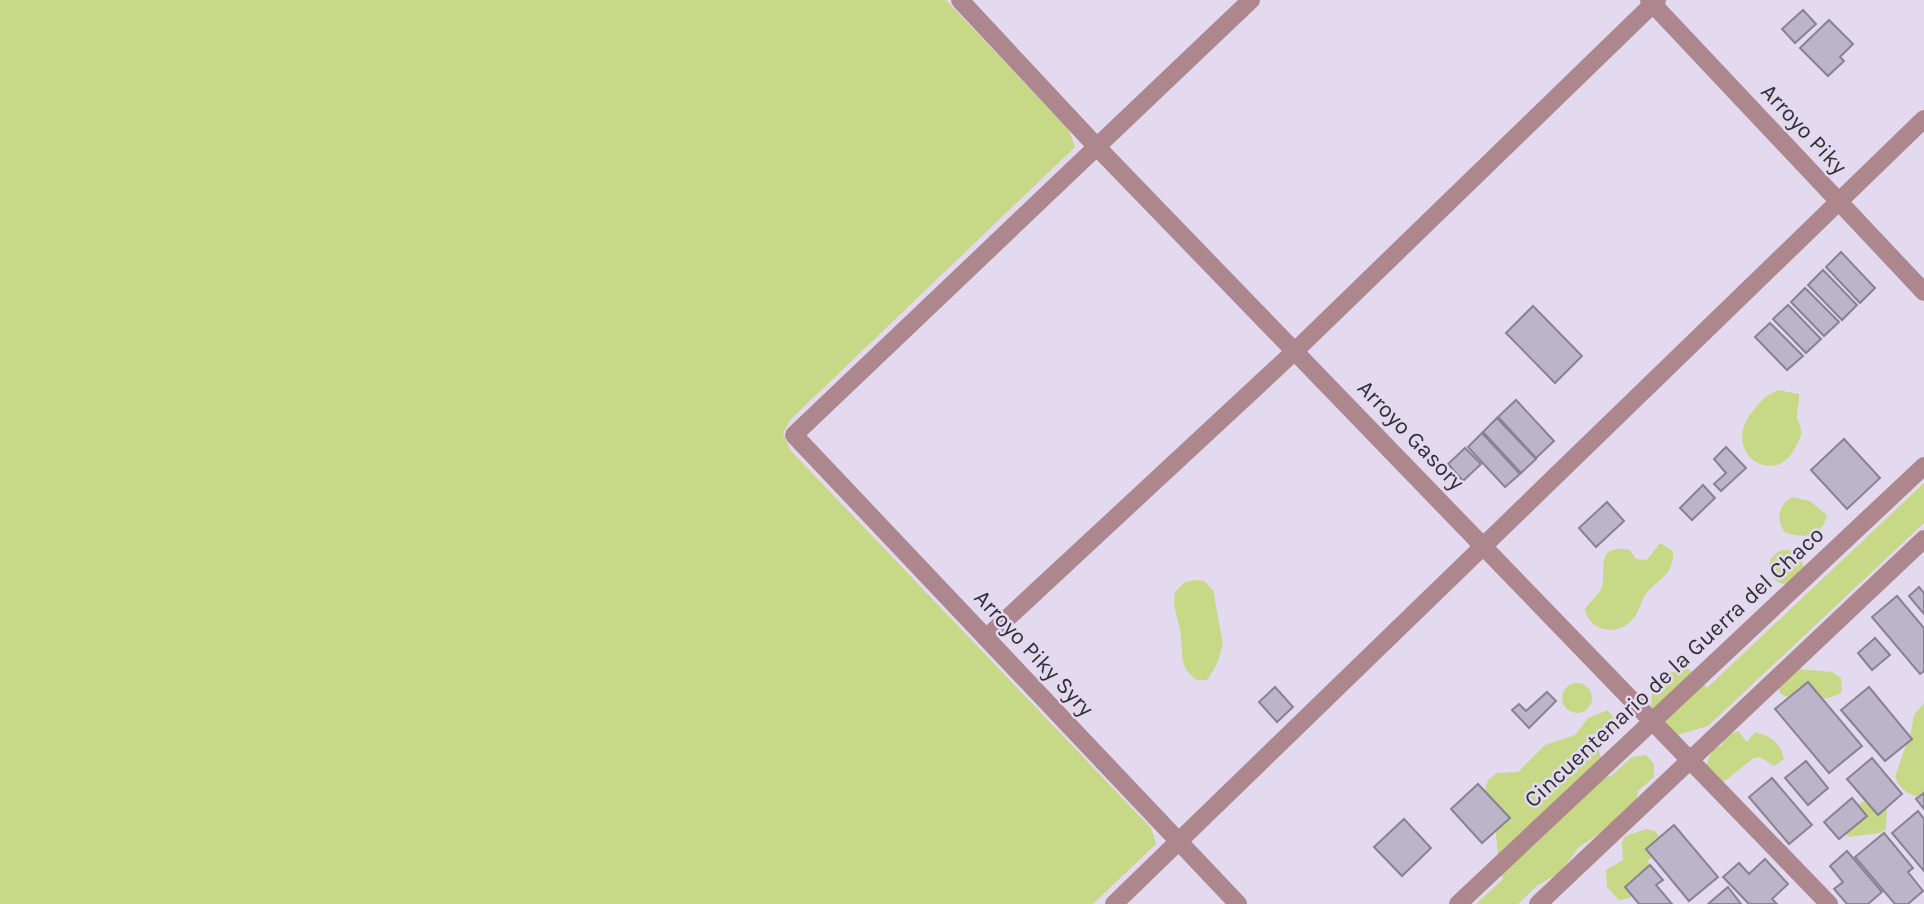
<svg xmlns="http://www.w3.org/2000/svg" width="1924" height="904" viewBox="0 0 1924 904" font-family="Karla,sans-serif">
<style>
.green{fill:#c7d986}
.building{fill:#bcb4c9;stroke:#898194;stroke-width:2}
.lines{fill:none;stroke-linecap:round;stroke-linejoin:round}
.minor{stroke:#ae878e;stroke-width:18}
.labels{text-anchor:middle;dominant-baseline:central;stroke-width:5;stroke-linejoin:round;paint-order:stroke}
.street-label{font-size:23px;fill:#312e36;stroke:#e3daf0}
</style>
<rect width="100%" height="100%" fill="#e3daf0"/>
<g class="green">
<polygon points="0,0 946,0 1069,130 1075,147 790,420 783,434 791,451 1151,828 1156,844 1093,904 0,904"/>
<path d="M1778,390L1799,394C1800,402 1797,408 1797,416C1797,421 1801,426 1801,431C1802,436 1798,442 1796,446C1777,489 1722,455 1750,415C1758,404 1765,395 1778,390Z"/>
<polygon points="1924,483 1924,523 1708,726 1670,737 1650,715 1652,693 1663,674 1688,669 1697,675 1707,688"/>
<path d="M1792,497L1810,501L1827,515C1822,538 1803,539 1784,532C1776,517 1778,506 1792,497Z"/>
<path d="M1660,543L1673,551C1674,573 1662,577 1648,591C1641,598 1640,612 1632,620C1616,637 1589,631 1585,609C1589,603 1596,597 1600,591C1610,574 1590,543 1630,550L1636,559L1647,560Z"/>
<circle cx="1786" cy="567" r="17"/>
<path d="M1195,580L1204,581L1213,590L1223,644L1217,664L1207,680H1197C1177,667 1184,651 1180,630C1178,616 1172,607 1175,592L1185,582Z"/>
<path d="M1799,669L1832,672L1841,678L1842,691C1834,702 1793,702 1781,694L1777,686L1789,671Z"/>
<circle cx="1577" cy="698" r="15"/>
<path d="M1924,703V797C1911,797 1899,790 1895,776L1911,732L1914,715Z"/>
<path d="M1608,710L1619,726L1599,750L1605,774L1610,777L1632,757L1646,755L1654,764V777L1638,791L1636,803L1620,819L1578,848L1561,872L1538,885L1518,904H1476L1503,879C1497,860 1497,842 1495,823C1492,807 1481,797 1488,780L1497,773L1518,772L1545,745L1575,735L1588,718Z"/>
<path d="M1738,731L1747,742L1755,732C1771,736 1781,743 1784,759L1774,766L1760,757L1754,758L1721,784L1706,765L1713,749L1722,745L1726,735Z"/>
<polygon points="1864,801 1883,804 1887,810 1886,829 1880,833 1848,837 1846,832 1855,806"/>
<path d="M1646,829L1655,831L1662,840L1659,854L1648,860C1653,879 1638,899 1619,900L1607,887L1606,870L1623,860L1622,842L1625,836Z"/>
</g>
<g class="building">
<polygon points="1803,10 1816,24 1795,43 1782,29"/>
<polygon points="1829,20 1853,44 1840,57 1844,61 1828,76 1800,48"/>
<polygon points="1841,252 1875,288 1860,303 1826,267"/>
<polygon points="1823,270 1857,305 1842,320 1808,285"/>
<polygon points="1805,288 1839,322 1824,336 1791,302"/>
<polygon points="1788,305 1821,339 1806,353 1773,319"/>
<polygon points="1533,306 1582,356 1555,383 1506,333"/>
<polygon points="1770,323 1803,356 1787,370 1755,337"/>
<polygon points="1516,400 1554,441 1536,458 1498,417"/>
<polygon points="1497,418 1536,459 1521,473 1483,432"/>
<polygon points="1482,433 1520,474 1505,487 1468,447"/>
<polygon points="1844,439 1880,478 1847,509 1811,470"/>
<polygon points="1726,447 1746,468 1721,491 1714,484 1726,473 1714,459"/>
<polygon points="1465,448 1481,464 1463,481 1448,464"/>
<polygon points="1703,485 1715,498 1692,520 1680,508"/>
<polygon points="1607,502 1624,521 1596,547 1579,528"/>
<polygon points="1919,587 1924,593 1924,614 1909,596"/>
<polygon points="1897,596 1924,628 1924,671 1920,674 1872,617"/>
<polygon points="1875,638 1890,655 1872,670 1858,653"/>
<polygon points="1808,682 1862,746 1829,773 1775,709"/>
<polygon points="1275,687 1293,707 1277,722 1259,702"/>
<polygon points="1869,687 1912,739 1885,761 1841,710"/>
<polygon points="1547,692 1556,701 1529,728 1512,710 1519,704 1526,711"/>
<polygon points="1872,758 1902,794 1878,815 1847,779"/>
<polygon points="1806,761 1828,788 1808,805 1785,778"/>
<polygon points="1772,778 1812,825 1789,844 1749,797"/>
<polygon points="1478,784 1510,818 1482,843 1451,809"/>
<polygon points="1924,793 1924,809 1916,799"/>
<polygon points="1852,798 1867,816 1839,839 1824,822"/>
<polygon points="1918,811 1924,819 1924,871 1892,833"/>
<polygon points="1404,819 1431,848 1402,876 1374,847"/>
<polygon points="1674,825 1718,877 1689,901 1646,849"/>
<polygon points="1884,833 1913,868 1908,872 1923,891 1908,904 1895,904 1855,857"/>
<polygon points="1847,851 1882,892 1868,904 1847,904 1834,889 1843,882 1830,866"/>
<polygon points="1765,859 1788,884 1772,899 1777,904 1749,904 1723,877 1739,863 1749,874"/>
<polygon points="1650,865 1663,880 1656,885 1672,904 1639,904 1625,887"/>
<polygon points="1728,887 1741,904 1708,904"/>
</g>
<g class="lines">
<g class="minor">
<polyline points="960,0 1097,147 1829,904"/>
<polyline points="1649,0 1924,292"/>
<polyline points="986,638 1295,351 1657,0"/>
<polyline points="1114,904 1924,119"/>
<polyline points="1238,904 794,435 1251,0"/>
<polyline points="1458,904 1924,466"/>
<polyline points="1538,904 1924,539"/>
</g>
</g>
<g class="labels">
<g class="street-label">
<text transform="translate(1804 129) rotate(47)">Arroyo Piky</text>
<text transform="translate(1411 435) rotate(46)">Arroyo Gasory</text>
<text transform="translate(1034 653) rotate(47)">Arroyo Piky Syry</text>
<text transform="translate(1674 667) rotate(-43)">Cincuentenario de la Guerra del Chaco</text>
</g>
</g>
</svg>
